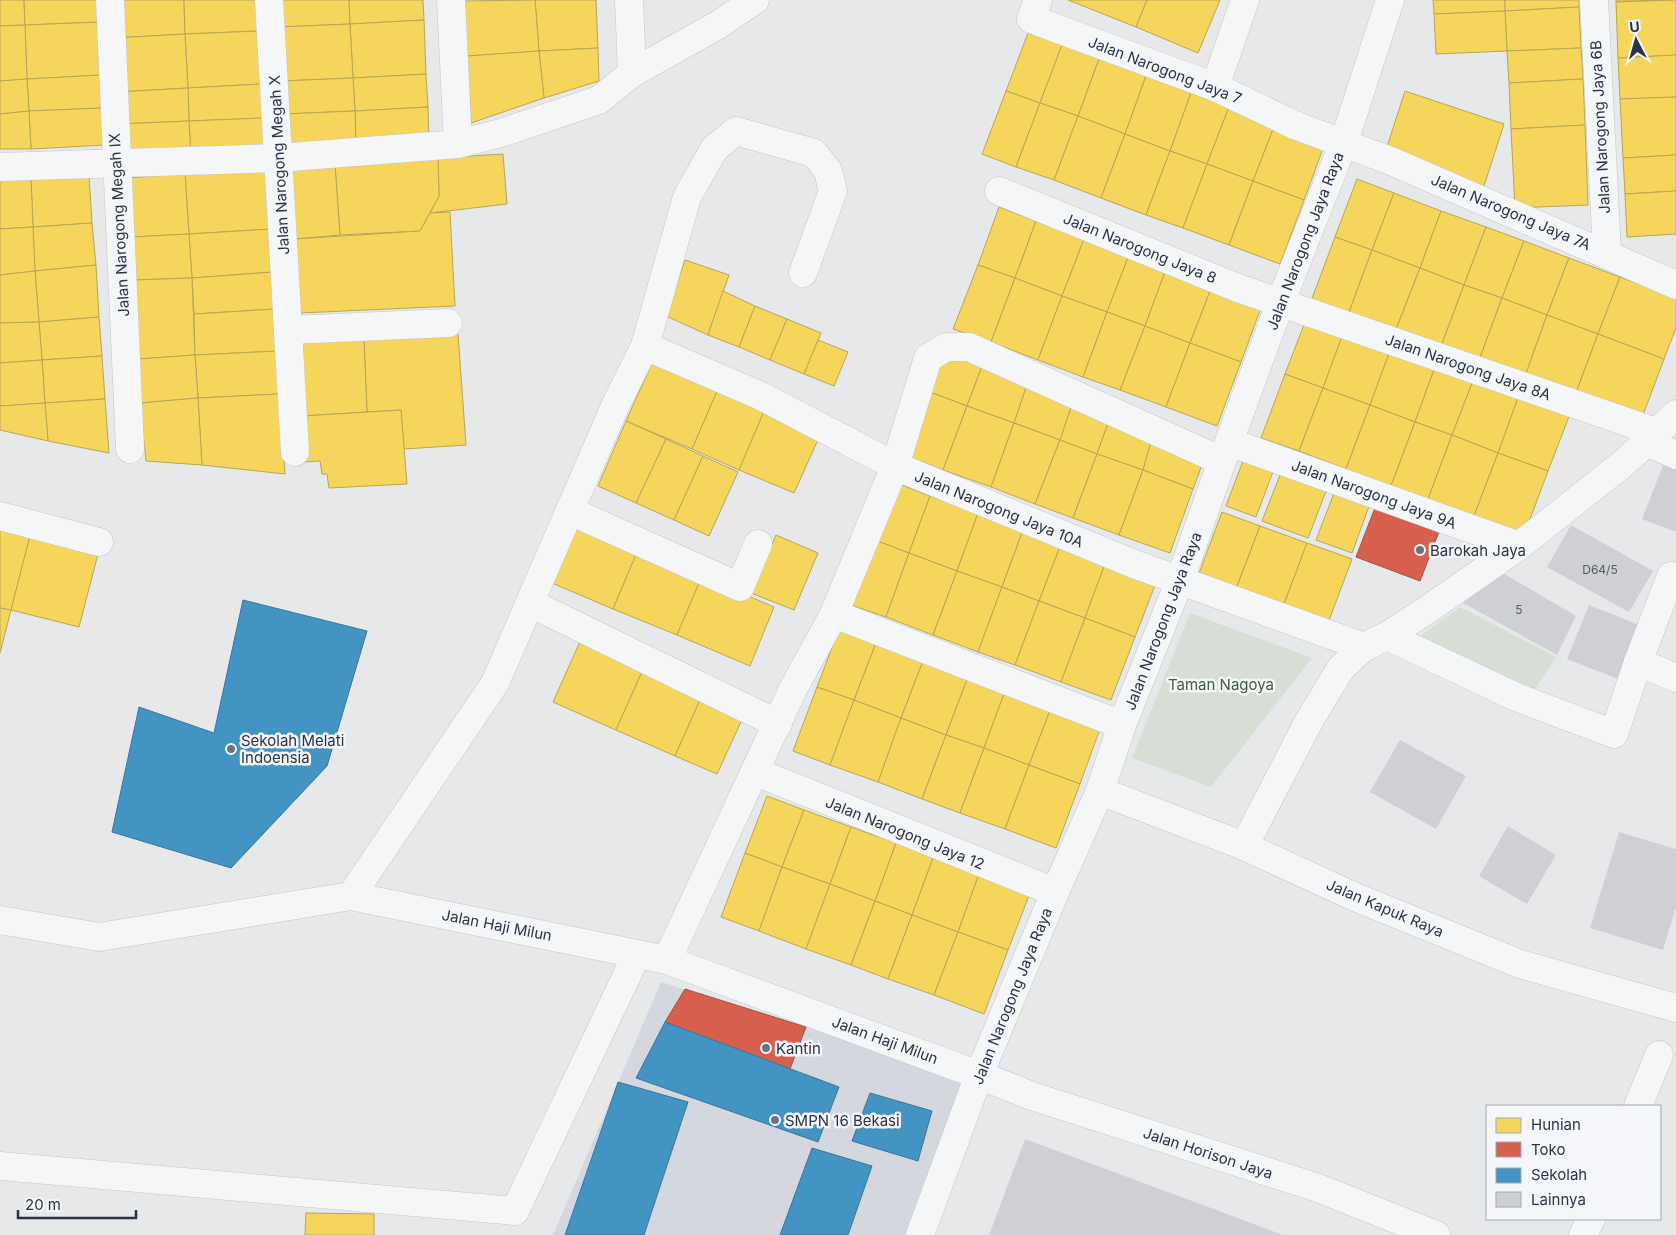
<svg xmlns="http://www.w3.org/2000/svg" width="1676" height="1235" viewBox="0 0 1676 1235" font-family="Inter,sans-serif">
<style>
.built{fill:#d4d7dd}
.green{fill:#d6ded6}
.homes{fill:#f6d55c;stroke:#b9a555}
.shops{fill:#d6604d;stroke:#a3534b}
.schools{fill:#4393c3;stroke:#3c769d}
.building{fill:#ced0d3}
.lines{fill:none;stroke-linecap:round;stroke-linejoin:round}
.minor-casing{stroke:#c4c6c8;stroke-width:29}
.tertiary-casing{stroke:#c4c6c8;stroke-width:29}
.minor{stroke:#f5f6f7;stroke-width:28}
.tertiary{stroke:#f5f6f7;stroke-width:28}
.poi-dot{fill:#6c737f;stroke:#f4f6f9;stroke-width:2}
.labels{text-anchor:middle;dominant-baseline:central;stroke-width:5;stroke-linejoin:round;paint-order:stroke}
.number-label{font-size:12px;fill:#545c69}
.street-label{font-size:15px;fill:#2b3445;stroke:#f4f6f9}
.poi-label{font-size:15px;fill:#2b3445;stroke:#f4f6f9;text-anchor:start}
.park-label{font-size:15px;fill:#3f6138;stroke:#f4f6f9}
</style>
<rect width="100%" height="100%" fill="#e6e8ea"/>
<polygon class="built" points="661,982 967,1077 933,1159 905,1235 553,1235"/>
<g class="green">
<polygon points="1460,607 1556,657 1533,692 1416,639"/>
<polygon points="1190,613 1312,658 1211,787 1132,758"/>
</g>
<g class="homes">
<polygon points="0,0 24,0 25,25 0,26"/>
<polygon points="24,0 98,0 99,22 25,25"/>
<polygon points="113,0 184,0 185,34 114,38"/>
<polygon points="184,0 258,0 259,31 185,34"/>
<polygon points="278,0 349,0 350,24 279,27"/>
<polygon points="349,0 423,0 424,20 350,24"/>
<polygon points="535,0 596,0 598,48 539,51"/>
<polygon points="535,0 539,51 467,56 464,1"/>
<polygon points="1068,0 1147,0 1136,27"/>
<polygon points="1147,0 1220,0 1198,53 1136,27"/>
<polygon points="1433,0 1505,0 1505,11 1434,14"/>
<polygon points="1505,0 1579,0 1579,7 1505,11"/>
<polygon points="1616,0 1671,0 1616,2"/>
<polygon points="1676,0 1676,55 1618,58 1616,2"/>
<polygon points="1579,7 1581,48 1507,51 1505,11"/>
<polygon points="1505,11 1507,51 1436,54 1434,14"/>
<polygon points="424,20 426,74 353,78 350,24"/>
<polygon points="99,22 101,75 27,79 25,25"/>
<polygon points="350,24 353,78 281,81 279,27"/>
<polygon points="25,25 27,79 0,81 0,26"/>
<polygon points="259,31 261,84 188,88 185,34"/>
<polygon points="1028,33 1062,45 1040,103 1006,91"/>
<polygon points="185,34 188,88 117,92 114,38"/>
<polygon points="1062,45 1099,59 1078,116 1040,103"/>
<polygon points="598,48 599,81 544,98 539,51"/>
<polygon points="1581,48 1583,79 1509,83 1507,51"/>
<polygon points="539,51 544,98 471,123 467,56"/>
<polygon points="1676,55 1676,97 1620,99 1618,58"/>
<polygon points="1099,59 1146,76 1125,134 1078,116"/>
<polygon points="426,74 428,107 355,111 353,78"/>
<polygon points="101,75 103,108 29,111 27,79"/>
<polygon points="1146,76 1191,93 1170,151 1125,134"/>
<polygon points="353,78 355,111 283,114 281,81"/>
<polygon points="27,79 29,111 0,114 0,81"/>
<polygon points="1583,79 1585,125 1511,129 1509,83"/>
<polygon points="261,84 263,118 189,121 188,88"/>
<polygon points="188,88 189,121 118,124 117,92"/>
<polygon points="1006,91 1040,103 1016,167 982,154"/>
<polygon points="1405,91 1504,124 1484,186 1385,153"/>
<polygon points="1191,93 1229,107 1207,164 1170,151"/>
<polygon points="1676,97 1676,155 1623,158 1620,99"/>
<polygon points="1040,103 1078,116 1054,180 1016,167"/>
<polygon points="428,107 429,144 356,147 355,111"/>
<polygon points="1229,107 1275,124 1253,181 1207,164"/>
<polygon points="103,108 105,145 31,149 29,111"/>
<polygon points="29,111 31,149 0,149 0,114"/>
<polygon points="355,111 356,147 285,151 283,114"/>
<polygon points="1078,116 1125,134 1101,198 1054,180"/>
<polygon points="263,118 265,154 191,158 189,121"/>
<polygon points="189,121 191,158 120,161 118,124"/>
<polygon points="1275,124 1325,143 1304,200 1253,181"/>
<polygon points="1585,125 1588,205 1515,208 1511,129"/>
<polygon points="1125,134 1170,151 1146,215 1101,198"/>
<polygon points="1170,151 1207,164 1183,228 1146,215"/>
<polygon points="503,154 507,204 430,213 439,196 438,158"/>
<polygon points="1676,155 1676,191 1625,194 1623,158"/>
<polygon points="438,158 439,196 420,231 340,235 335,165"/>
<polygon points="1207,164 1253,181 1229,245 1183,228"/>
<polygon points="335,165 340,235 295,239 292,168"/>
<polygon points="268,169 271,229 189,234 185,173"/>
<polygon points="185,173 189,234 132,237 129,178"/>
<polygon points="89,176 92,223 33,227 31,177"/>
<polygon points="31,177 33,227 0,229 0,178"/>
<polygon points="1357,179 1394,193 1372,250 1335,237"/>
<polygon points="1253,181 1304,200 1280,264 1229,245"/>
<polygon points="1676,191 1676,234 1627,237 1625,194"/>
<polygon points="1394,193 1441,211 1420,268 1372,250"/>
<polygon points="999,207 1036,221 1015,278 978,265"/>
<polygon points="1441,211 1486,227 1464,285 1420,268"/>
<polygon points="450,212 455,306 300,313 295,239 420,231 430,213"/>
<polygon points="1036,221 1084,239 1062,296 1015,278"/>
<polygon points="92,223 96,265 35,271 33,227"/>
<polygon points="33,227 35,271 0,275 0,229"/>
<polygon points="1486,227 1524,241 1502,298 1464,285"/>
<polygon points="271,229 273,272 192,278 189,234"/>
<polygon points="189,234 192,278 134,280 132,237"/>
<polygon points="1335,237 1372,250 1348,315 1311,301"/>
<polygon points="1084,239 1129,255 1107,312 1062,296"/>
<polygon points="1524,241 1569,258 1547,315 1502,298"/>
<polygon points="1372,250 1420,268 1395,332 1348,315"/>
<polygon points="1129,255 1166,269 1145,326 1107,312"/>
<polygon points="1569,258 1620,277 1598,334 1547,315"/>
<polygon points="685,260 729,275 708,335 666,316"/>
<polygon points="96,265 99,317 39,322 35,271"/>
<polygon points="978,265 1015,278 991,342 953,329"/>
<polygon points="1420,268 1464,285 1440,349 1395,332"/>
<polygon points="1166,269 1212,286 1190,343 1145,326"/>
<polygon points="35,271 39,322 0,323 0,275"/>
<polygon points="273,272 275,309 194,314 192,278"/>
<polygon points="1620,277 1676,298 1676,328 1664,359 1598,334"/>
<polygon points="192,278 195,355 138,359 134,280"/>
<polygon points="1015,278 1062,296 1038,360 991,342"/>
<polygon points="1464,285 1502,298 1478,363 1440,349"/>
<polygon points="1212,286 1262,305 1241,362 1190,343"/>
<polygon points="723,291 755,306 739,347 708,335"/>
<polygon points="1062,296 1107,312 1083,377 1038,360"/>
<polygon points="1502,298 1547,315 1524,379 1478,363"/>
<polygon points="755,306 787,319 770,360 739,347"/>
<polygon points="275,309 278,351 195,355 194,314"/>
<polygon points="1107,312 1145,326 1120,390 1083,377"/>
<polygon points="1547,315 1598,334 1574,398 1524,379"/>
<polygon points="99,317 102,356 42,360 39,322"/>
<polygon points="1307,317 1344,331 1323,388 1285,374"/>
<polygon points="787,319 821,333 804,374 770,360"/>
<polygon points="39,322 42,360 0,363 0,323"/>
<polygon points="1145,326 1190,343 1166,407 1120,390"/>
<polygon points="1344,331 1391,348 1370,405 1323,388"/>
<polygon points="458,334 466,445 404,449 401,410 367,412 364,339"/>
<polygon points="1598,334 1664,359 1640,423 1574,398"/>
<polygon points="364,339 367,412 302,416 299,342"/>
<polygon points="818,340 848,352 834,386 804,374"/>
<polygon points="1190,343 1241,362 1217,426 1166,407"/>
<polygon points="1391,348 1436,364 1415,422 1370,405"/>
<polygon points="278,351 279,394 198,398 195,355"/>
<polygon points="195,355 198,398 140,403 138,359"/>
<polygon points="102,356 105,399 45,403 42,360"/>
<polygon points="942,359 984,361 967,406 930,392"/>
<polygon points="42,360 45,403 0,406 0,363"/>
<polygon points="653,361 718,389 692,449 626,421"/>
<polygon points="984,361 1028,382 1014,423 967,406"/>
<polygon points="1436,364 1474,378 1452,435 1415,422"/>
<polygon points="1285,374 1323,388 1299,451 1261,438"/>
<polygon points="1474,378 1519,395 1498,453 1452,435"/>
<polygon points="1028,382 1073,402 1060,440 1014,423"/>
<polygon points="1323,388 1370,405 1346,469 1299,451"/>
<polygon points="718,389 765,409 739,470 692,449"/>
<polygon points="930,392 967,406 943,470 907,456"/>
<polygon points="279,394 285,474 202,465 198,398"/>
<polygon points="1519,395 1570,414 1548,471 1498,453"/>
<polygon points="198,398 202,465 146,461 140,403"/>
<polygon points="105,399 109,453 48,441 45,403"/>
<polygon points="1073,402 1110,418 1097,454 1060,440"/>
<polygon points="45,403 48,441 0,430 0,406"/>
<polygon points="1370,405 1415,422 1391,486 1346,469"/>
<polygon points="967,406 1014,423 991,487 943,470"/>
<polygon points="765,409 821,433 794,493 739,470"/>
<polygon points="401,410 407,484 329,488 327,474 322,474 320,461 305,462 302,416"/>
<polygon points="1110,418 1152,438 1143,470 1097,454"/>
<polygon points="626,421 666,439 636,503 598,486"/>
<polygon points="1415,422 1452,435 1428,499 1391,486"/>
<polygon points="1014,423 1060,440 1035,504 991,487"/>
<polygon points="1452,435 1498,453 1474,516 1428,499"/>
<polygon points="1152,438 1203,462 1193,489 1143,470"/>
<polygon points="666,439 703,456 674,520 636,503"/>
<polygon points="1060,440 1097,454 1073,518 1035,504"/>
<polygon points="1498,453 1548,471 1524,535 1474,516"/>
<polygon points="1097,454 1143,470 1119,535 1073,518"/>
<polygon points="703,456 738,472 709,536 674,520"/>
<polygon points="1244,458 1274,469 1256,517 1226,506"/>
<polygon points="1143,470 1193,489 1170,553 1119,535"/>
<polygon points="1282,470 1328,486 1308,538 1262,521"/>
<polygon points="894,482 930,496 909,553 872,539"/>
<polygon points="1336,488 1371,501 1352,553 1316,540"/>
<polygon points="930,496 978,513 957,571 909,553"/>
<polygon points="1222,512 1260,526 1236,589 1198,576"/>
<polygon points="978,513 1023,530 1002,587 957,571"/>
<polygon points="576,525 638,550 613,609 552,583"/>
<polygon points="1260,526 1307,543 1283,607 1236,589"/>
<polygon points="0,529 30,536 11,610 0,608"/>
<polygon points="1023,530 1061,544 1039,601 1002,587"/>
<polygon points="776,535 818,553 794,610 751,593"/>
<polygon points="30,536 98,554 79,627 11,610"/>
<polygon points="872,539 909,553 886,617 848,604"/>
<polygon points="1307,543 1352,559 1328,623 1283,607"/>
<polygon points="1061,544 1106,561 1085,618 1039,601"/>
<polygon points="638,550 702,576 677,635 613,609"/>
<polygon points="909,553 957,571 933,635 886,617"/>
<polygon points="1106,561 1157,580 1135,637 1085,618"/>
<polygon points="957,571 1002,587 978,652 933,635"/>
<polygon points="702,576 774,607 750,666 677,635"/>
<polygon points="1002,587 1039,601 1015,665 978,652"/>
<polygon points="1039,601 1085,618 1061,682 1015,665"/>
<polygon points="0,608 11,610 0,653"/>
<polygon points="1085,618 1135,637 1111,700 1061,682"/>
<polygon points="839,629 876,643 854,700 817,687"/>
<polygon points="582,637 645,665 616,730 553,702"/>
<polygon points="876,643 923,661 901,718 854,700"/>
<polygon points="923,661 968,677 946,735 901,718"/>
<polygon points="645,665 704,691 675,756 616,730"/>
<polygon points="968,677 1005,691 984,748 946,735"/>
<polygon points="817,687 854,700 830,765 793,751"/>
<polygon points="704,691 746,711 717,774 675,756"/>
<polygon points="1005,691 1051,708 1029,765 984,748"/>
<polygon points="854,700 901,718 878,782 830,765"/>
<polygon points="1051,708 1101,726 1080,784 1029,765"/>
<polygon points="901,718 946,735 922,799 878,782"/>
<polygon points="946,735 984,748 960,813 922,799"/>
<polygon points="984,748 1029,765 1005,829 960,813"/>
<polygon points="1029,765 1080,784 1056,848 1005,829"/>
<polygon points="767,796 804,810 782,867 745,853"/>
<polygon points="804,810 851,827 830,884 782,867"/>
<polygon points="851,827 896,843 875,901 830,884"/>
<polygon points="896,843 933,858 912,915 875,901"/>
<polygon points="745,853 782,867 759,931 721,917"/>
<polygon points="933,858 979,874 958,932 912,915"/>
<polygon points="782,867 830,884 806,949 759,931"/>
<polygon points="979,874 1030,893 1008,950 958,932"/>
<polygon points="830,884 875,901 851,965 806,949"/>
<polygon points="875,901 912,915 888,979 851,965"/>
<polygon points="912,915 958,932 934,995 888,979"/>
<polygon points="958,932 1008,950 984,1014 934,995"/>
<polygon points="306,1213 374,1214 374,1235 305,1235"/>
</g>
<g class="shops">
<polygon points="1378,500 1442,524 1420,581 1356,557"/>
<polygon points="685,989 806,1027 790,1069 665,1022"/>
</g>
<g class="schools">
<polygon points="243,600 367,631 327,766 231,868 112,832 139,707 214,733"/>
<polygon points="665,1022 839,1087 818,1142 636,1078"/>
<polygon points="618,1082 688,1102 644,1235 565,1235"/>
<polygon points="870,1093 932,1111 918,1161 852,1141"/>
<polygon points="812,1148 872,1166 848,1235 780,1235"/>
</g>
<g class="building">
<polygon points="1664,463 1676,468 1676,532 1642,519"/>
<polygon points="1571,525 1653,571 1629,612 1547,567"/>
<polygon points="1501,572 1576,616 1557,655 1460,601"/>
<polygon points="1589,605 1639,625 1618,679 1567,659"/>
<polygon points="1400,740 1466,776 1436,829 1370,792"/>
<polygon points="1508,826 1556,855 1527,904 1479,876"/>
<polygon points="1619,832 1676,849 1676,907 1663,950 1590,928"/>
<polygon points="1025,1139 1219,1211 1283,1235 989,1235"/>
</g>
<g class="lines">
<g class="minor-casing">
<g id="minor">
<polyline points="110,0 130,449"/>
<polyline points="269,0 295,452"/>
<polyline points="451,0 458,144"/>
<polyline points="629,0 632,73"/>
<polyline points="1038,0 1031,19 1215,87 1297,126 1391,161 1676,285"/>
<polyline points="1594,0 1607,253"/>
<polyline points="1215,87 1245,0"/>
<polyline points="0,167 278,158 458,144 501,133 599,100 632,73 718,25 755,0"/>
<polyline points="999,191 1238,288 1656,432"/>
<polyline points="289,330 448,323"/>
<polyline points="645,346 761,396 895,466 1134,564 1364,647"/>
<polyline points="1229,442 1519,546"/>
<polyline points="1646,442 1676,455"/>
<polyline points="570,511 740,587 758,544"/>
<polyline points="0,516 99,542"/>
<polyline points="530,603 778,724"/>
<polyline points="834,614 1122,725"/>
<polyline points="1387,636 1516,697 1614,734 1638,662 1671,576"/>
<polyline points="1638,662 1676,678"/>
<polyline points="756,772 1055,892"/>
<polyline points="1100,791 1244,846 1355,897 1520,964 1676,1008"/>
<polyline points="1244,846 1309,721 1341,668 1364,647 1387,636 1427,610 1519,546 1625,462 1676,414"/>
<polyline points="351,896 495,683 616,404 645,346 687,197 714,149 736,131 814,153 828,171 833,191 803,273"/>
<polyline points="667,960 793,689 834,614 895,466 928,358 946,347 969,347 1222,461"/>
<polyline points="979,1075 1032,1096 1318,1188 1436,1235"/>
<polyline points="1638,1106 1659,1055"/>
<polyline points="0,1166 515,1211 637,954"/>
<polyline points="1583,1235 1591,1219"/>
</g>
</g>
<g class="tertiary-casing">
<g id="tertiary">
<polyline points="0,920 99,937 351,896 667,960 979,1075"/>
<polyline points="920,1235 979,1075 1055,892 1100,791 1122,725 1180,580 1222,461 1281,301 1344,142 1390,0"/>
</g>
</g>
<use href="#minor" class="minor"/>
<use href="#tertiary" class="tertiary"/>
</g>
<g class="poi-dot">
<circle cx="1420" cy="550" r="5"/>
<circle cx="231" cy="749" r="5"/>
<circle cx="766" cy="1048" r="5"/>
<circle cx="775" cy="1120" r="5"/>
</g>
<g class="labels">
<g class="number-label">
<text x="1600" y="569">D64/5</text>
<text x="1519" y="609">5</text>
</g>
<g class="street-label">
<text transform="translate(1165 70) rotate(21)">Jalan Narogong Jaya 7</text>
<text transform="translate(1600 127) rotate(-93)">Jalan Narogong Jaya 6B</text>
<text transform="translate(279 165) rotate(-93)">Jalan Narogong Megah X</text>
<text transform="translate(1511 212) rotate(23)">Jalan Narogong Jaya 7A</text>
<text transform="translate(119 225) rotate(-93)">Jalan Narogong Megah IX</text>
<text transform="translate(1305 241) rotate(-69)">Jalan Narogong Jaya Raya</text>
<text transform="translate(1140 248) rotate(22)">Jalan Narogong Jaya 8</text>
<text transform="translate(1468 367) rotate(19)">Jalan Narogong Jaya 8A</text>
<text transform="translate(1374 494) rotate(20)">Jalan Narogong Jaya 9A</text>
<text transform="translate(999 509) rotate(22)">Jalan Narogong Jaya 10A</text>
<text transform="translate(1163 621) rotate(-69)">Jalan Narogong Jaya Raya</text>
<text transform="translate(905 833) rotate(22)">Jalan Narogong Jaya 12</text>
<text transform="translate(1385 908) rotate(23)">Jalan Kapuk Raya</text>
<text transform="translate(497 925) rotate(11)">Jalan Haji Milun</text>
<text transform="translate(1012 996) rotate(-68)">Jalan Narogong Jaya Raya</text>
<text transform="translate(885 1040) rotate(20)">Jalan Haji Milun</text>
<text transform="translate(1208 1153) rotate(18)">Jalan Horison Jaya</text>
</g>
<g class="poi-label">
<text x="1430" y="550">Barokah Jaya</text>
<text x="241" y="740">Sekolah Melati<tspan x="241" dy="17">Indoensia</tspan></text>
<text x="776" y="1048">Kantin</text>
<text x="785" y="1120">SMPN 16 Bekasi</text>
</g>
<g class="park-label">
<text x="1221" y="684">Taman Nagoya</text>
</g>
</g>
<rect x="1486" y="1105" width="175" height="115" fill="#f4f6f9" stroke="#a4a8b1"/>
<rect x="1496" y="1118" width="25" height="15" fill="#f6d55c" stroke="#a4a8b1"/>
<text x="1531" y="1130" font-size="15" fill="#2b3445">Hunian</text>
<rect x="1496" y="1142" width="25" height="15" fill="#d6604d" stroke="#a4a8b1"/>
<text x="1531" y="1155" font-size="15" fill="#2b3445">Toko</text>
<rect x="1496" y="1168" width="25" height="15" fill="#4393c3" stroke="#a4a8b1"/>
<text x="1531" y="1180" font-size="15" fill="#2b3445">Sekolah</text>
<rect x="1496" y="1192" width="25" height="15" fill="#ced0d3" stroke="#a4a8b1"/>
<text x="1531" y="1205" font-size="15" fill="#2b3445">Lainnya</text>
<g transform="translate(1636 40) rotate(354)" stroke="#f4f6f9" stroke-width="4" paint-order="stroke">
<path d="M0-4L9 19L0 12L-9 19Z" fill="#2b3445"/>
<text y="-8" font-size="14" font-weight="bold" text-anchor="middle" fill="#2b3445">U</text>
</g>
<path d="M18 1210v8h118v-8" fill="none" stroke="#2b3445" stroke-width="2.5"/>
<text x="25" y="1210" font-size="15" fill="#2b3445" stroke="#f4f6f9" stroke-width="4" paint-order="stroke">20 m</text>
</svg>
